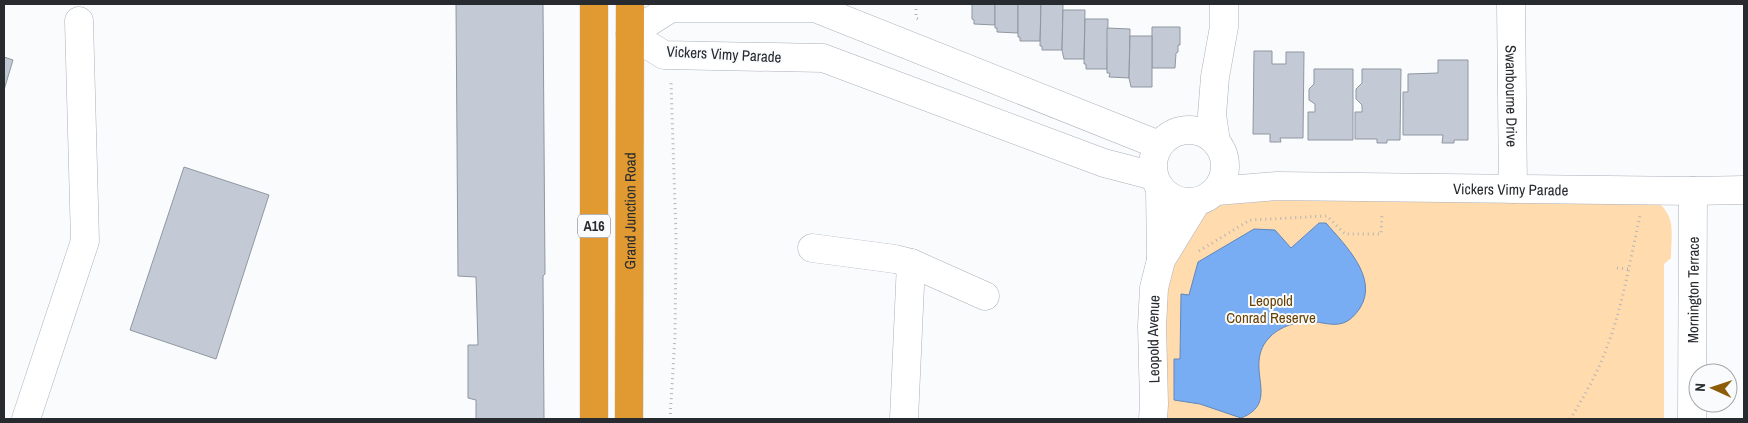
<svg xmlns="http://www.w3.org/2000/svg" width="1748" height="423" viewBox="0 0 1748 423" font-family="'Archivo Narrow',sans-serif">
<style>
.green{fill:#ffdbae}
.water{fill:#78adf4;stroke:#6086b9}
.building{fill:#c3cad5;stroke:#8f97a1}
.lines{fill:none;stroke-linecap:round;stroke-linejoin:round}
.minor-casing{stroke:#aab1bb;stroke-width:29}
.highway-casing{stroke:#d8d9d9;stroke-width:29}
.path{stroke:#b3b5b7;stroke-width:3;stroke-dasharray:1 4;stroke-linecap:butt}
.minor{stroke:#fff;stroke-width:28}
.highway{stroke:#e09a31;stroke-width:28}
.labels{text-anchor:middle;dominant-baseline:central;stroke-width:4;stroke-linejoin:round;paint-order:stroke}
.shield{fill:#fafbfd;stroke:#66696c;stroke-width:1}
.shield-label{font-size:14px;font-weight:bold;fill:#272a2e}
.street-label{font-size:15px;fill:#272a2e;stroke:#fafbfd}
.park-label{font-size:15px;fill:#674100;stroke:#fafbfd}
</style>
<rect width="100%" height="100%" fill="#fafbfd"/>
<path class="green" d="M1219,197L1655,200C1677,216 1671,233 1671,258L1664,264V419H1157L1159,280L1192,208Z"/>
<path class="water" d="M1319,223H1326C1345,245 1379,278 1360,308C1356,314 1350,321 1343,323C1334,326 1325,323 1316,322C1299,320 1279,326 1268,339C1243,368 1282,402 1241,418L1200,404L1174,400V359H1180L1181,294L1189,295L1198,262L1254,229L1275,230L1291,248Z"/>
<g class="building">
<polygon points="456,4 543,4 545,274 543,276 544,419 476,419 476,400 468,398 468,345 478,345 476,277 458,276"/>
<polygon points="972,4 995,4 995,25 974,24 974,20 972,19"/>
<polygon points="995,4 1018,4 1018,33 997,32 997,28 995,28"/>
<polygon points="1018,4 1041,4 1040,41 1020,41 1020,37 1018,37"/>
<polygon points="1041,4 1063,4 1062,50 1042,50 1042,46 1040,46"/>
<polygon points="1063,10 1085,10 1084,59 1064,59 1062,50"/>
<polygon points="1085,19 1108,19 1107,69 1086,69 1086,64 1084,64"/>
<polygon points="1152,27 1180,27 1180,45 1178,45 1178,52 1176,53 1175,68 1152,68"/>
<polygon points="1107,28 1130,29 1129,78 1109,77 1110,73 1107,73"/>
<polygon points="1130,36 1152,36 1152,87 1131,87 1129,78"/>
<polygon points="1254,51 1272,51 1272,64 1286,64 1286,52 1304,52 1303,138 1280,138 1281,142 1270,142 1270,134 1253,134"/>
<polygon points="4,57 13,60 4,90"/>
<polygon points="1438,60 1468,60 1468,140 1454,140 1454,143 1442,143 1443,135 1403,135 1403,92 1408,92 1408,74 1438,73"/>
<polygon points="1314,69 1353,69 1353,140 1308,140 1308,112 1315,112 1315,104 1309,100 1309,89 1314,84"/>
<polygon points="1362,69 1401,69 1400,140 1387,140 1387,143 1377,143 1377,139 1355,139 1355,112 1362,112 1362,105 1356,99 1356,89 1362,83"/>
<polygon points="184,167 269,195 216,359 130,330"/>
</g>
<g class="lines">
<g class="minor-casing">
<g id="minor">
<path id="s1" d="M1511,4L1513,189"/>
<circle cx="1189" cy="166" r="36"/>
<polyline points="1216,142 1212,115 1215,77 1224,27 1224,4"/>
<polyline points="1154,176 1104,163 823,58 664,55 630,34 671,8 815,8 1159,145"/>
<path id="s2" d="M1216,191L1277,186L1693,191L1744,190"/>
<polyline points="812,248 895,259 911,263 985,296"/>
<polyline points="1161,260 1196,203"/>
<polyline points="26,419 85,241 79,21"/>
<polyline points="904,419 911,263"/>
<path id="s3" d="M1153,419L1154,404L1152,326L1154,288L1161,260L1160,188"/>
<path id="s4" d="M1692,419L1693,191"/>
</g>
</g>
<g class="highway-casing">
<g id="highway">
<polyline points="594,419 594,4"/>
<path id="s5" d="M629,419L630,4"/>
</g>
</g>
<g class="path">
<polyline points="916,4 916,18 918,19"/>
<polyline points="1199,251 1250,220 1327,216 1345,234 1381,234 1382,213"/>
<polyline points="1617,268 1628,269"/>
<polyline points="670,419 675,336 676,236 671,82"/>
<path d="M1570,419C1584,397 1598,372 1607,347C1623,305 1630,260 1640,216"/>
</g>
<use href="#minor" class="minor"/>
<use href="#highway" class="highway"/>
</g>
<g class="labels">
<rect class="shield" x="578" y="214.5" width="32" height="23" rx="4"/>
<g class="shield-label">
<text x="594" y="226">A16</text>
</g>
<g class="street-label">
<text transform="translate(724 54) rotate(3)">Vickers Vimy Parade</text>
<text stroke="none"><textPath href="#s1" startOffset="92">Swanbourne Drive</textPath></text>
<text stroke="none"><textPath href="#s2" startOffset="295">Vickers Vimy Parade</textPath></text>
<text stroke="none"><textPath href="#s5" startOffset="208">Grand Junction Road</textPath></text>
<text stroke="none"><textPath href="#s4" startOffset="129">Mornington Terrace</textPath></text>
<text stroke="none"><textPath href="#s3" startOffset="80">Leopold Avenue</textPath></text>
</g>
<g class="park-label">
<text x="1271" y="300">Leopold<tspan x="1271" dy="17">Conrad Reserve</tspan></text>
</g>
</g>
<rect width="1748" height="423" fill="none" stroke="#272a2e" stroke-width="10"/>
<g transform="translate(1713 388) rotate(273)"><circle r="24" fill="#fafbfd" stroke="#a6a7aa"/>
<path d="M0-4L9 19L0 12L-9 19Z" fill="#8d5c07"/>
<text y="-8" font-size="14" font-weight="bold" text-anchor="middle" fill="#272a2e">N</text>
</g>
</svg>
